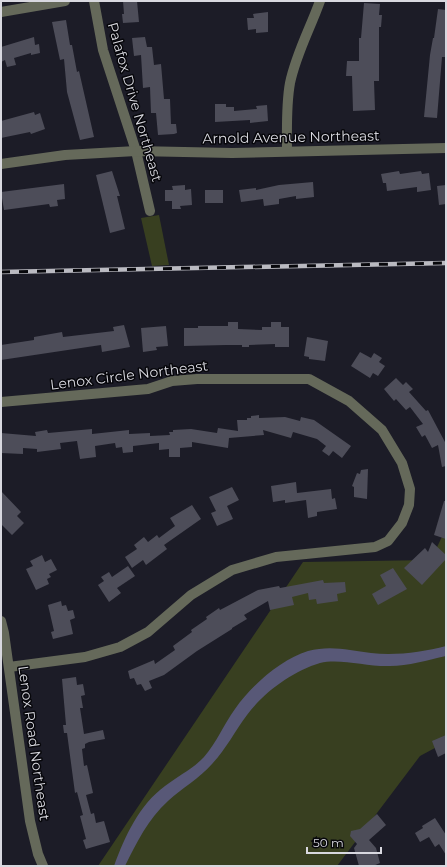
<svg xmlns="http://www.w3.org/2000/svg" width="447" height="867" viewBox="0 0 447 867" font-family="Montserrat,sans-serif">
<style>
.green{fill:#383f20}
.water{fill:#585877}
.building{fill:#4d4d59}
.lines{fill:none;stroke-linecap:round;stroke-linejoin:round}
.minor{stroke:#65695a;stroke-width:10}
.rail-casing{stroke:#babac1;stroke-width:4.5}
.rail{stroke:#07070b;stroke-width:3;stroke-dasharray:9;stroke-linecap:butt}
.labels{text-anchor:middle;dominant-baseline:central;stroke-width:3;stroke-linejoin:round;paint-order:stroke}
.street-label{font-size:14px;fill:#d8d8df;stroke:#07070b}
</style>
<rect width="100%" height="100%" fill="#1c1c27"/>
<g class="green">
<polygon points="159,215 169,265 152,266 141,218"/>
<polygon points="446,528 446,742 420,756 337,866 98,866 303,562 431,560"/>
</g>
<path class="water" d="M446,646V656C428,660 408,666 390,666C368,667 340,658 320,663C293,671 264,692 247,715C235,731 226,749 212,764C200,778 182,788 168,801C148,819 137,842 125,866H114C125,836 139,805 165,786C178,776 194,768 204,757C217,742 224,724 235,709C251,686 281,659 308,651C330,645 349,650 371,653C395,656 423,652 446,646Z"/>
<g class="building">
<polygon points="123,1 137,1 139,22 123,23 122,14 124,14"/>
<polygon points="364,3 380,4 379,15 382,15 381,27 379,27 379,81 374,81 375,110 353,111 352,76 346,76 347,61 359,61 359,38 361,38"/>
<polygon points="438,9 446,10 446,57 442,57 437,118 424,117 430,55 433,38 434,38"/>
<polygon points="268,12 268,32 256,33 256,29 248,30 247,18 254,18 253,14"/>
<polygon points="66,20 70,45 72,45 77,72 79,71 94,137 80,140 67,92 64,59 60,60 52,22"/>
<polygon points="34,37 35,45 39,44 40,53 31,55 31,53 14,58 16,65 7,67 5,60 1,62 1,47"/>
<polygon points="145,37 147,47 152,47 154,65 161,64 164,99 170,99 171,124 176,124 177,133 174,134 158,135 156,113 151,113 150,87 143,88 141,55 134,56 132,38"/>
<polygon points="215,104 226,104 226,107 234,107 234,111 257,109 256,106 267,105 268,121 250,123 250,120 215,122"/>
<polygon points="34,112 35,115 40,113 45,129 31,134 30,132 1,138 1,121"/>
<polygon points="112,171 120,196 117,196 125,229 110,233 96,175"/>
<polygon points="399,171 400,174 421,171 422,174 429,173 431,190 417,192 417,187 387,191 386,183 383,183 381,174"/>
<polygon points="313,182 314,197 296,199 296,196 279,199 279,204 264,206 263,199 241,202 239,190 256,188 256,190 279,185"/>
<polygon points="64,184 65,199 57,200 58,206 50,207 49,204 4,210 1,192"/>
<polygon points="185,185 185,190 191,189 192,205 180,206 181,209 172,209 172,201 165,201 165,190 173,190 172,186"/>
<polygon points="446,185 446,204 439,205 437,186"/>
<rect x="205" y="190" width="18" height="13"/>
<polygon points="228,322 238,322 238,329 262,330 262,327 271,327 271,322 281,322 281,327 289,327 289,347 275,347 275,344 249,345 249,347 242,347 242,345 226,345 184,346 184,328 198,328 198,326 228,326"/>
<polygon points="124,325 130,347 102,352 101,345 1,360 1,345 34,340 34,337 62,332 63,337 114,331 113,327"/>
<polygon points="166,326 168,346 156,347 157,350 143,352 141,328"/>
<polygon points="307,337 328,341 325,361 309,359 309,357 304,356"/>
<polygon points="360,352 371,358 374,353 382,358 379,362 385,366 378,376 373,373 370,378 351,366"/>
<polygon points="396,378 403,385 406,382 413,389 409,392 426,411 428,410 446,444 446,466 442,467 438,445 432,448 425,435 422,437 416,427 423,424 410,407 406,410 396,399 394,401 384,389"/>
<polygon points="259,415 259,418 285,417 300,421 301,417 314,420 351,446 342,458 333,451 329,456 322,451 326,446 317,439 293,432 291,438 263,430 264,435 229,438 228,448 192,442 192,447 180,448 180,457 169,457 169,449 159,450 159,443 133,446 133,452 123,453 122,447 116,448 115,443 95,446 96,457 80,459 77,441 60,443 61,449 37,452 37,449 23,448 23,454 1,453 1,433 36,436 35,432 47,430 48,433 92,429 92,434 129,430 129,434 150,433 150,436 170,435 169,432 173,432 173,430 191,429 217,433 218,428 238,431 237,420 247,420 247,418 251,418 251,416"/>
<polygon points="368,469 367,499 354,497 354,487 352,486 357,473 360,474 361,470"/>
<polygon points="296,482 297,493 331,489 332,499 335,498 337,509 317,512 317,516 308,518 306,500 285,503 285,500 273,502 271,486"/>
<polygon points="232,487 239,500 227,506 233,519 217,526 211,513 216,511 209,497"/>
<polygon points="1,491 21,512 17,516 24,523 12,535 1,524"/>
<polygon points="444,501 446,501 446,539 434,535"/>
<polygon points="192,505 201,519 164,545 167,549 146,565 143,560 132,568 125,557 137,549 134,545 144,537 148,542 157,535 159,538 175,526 170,518"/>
<polygon points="432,542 446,555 446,559 422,585 404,568 425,548 428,552"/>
<polygon points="42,555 45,562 51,559 57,570 49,574 51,577 47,579 49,584 36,590 26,569 33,566 30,561"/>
<polygon points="128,566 135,576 117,588 121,593 109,602 98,585 104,581 101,577 109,572 112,577"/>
<polygon points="393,568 407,589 378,605 372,594 386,586 380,575"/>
<polygon points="323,580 324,583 345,582 346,592 337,594 338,601 317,604 316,599 309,600 308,593 292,597 294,605 270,610 268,601 244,615 247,619 232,628 232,629 197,651 164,675 149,681 152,688 145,691 141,684 137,685 134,678 130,679 128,671 154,660 155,664 175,650 173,646 192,632 191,630 207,619 206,617 219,608 220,610 258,590 279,586 280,588"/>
<polygon points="61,601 62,606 66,605 68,611 73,610 75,618 70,620 73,634 53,639 51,632 54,631 48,605"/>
<polygon points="76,677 77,685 83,684 85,695 81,696 83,708 80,708 84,734 103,730 105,739 89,742 85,744 85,748 82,749 84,766 87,765 93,793 86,795 91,814 94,813 96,823 104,821 110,842 86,849 83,840 86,839 80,816 83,815 77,792 75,793 67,733 64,733 63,725 66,725 62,679"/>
<polygon points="446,735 446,753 438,757 432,741"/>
<polygon points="377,814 386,825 369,840 376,848 380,863 373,866 359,866 354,848 357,844 350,836 351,831 360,829"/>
<polygon points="435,818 446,835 446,855 439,844 435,847 429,837 420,842 415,833 423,828 422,826"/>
</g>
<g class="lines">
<g class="minor">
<polyline points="94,1 103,50 136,151 150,211"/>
<polyline points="1,12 65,1"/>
<path d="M287,151C287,128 286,105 290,83C296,54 310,29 320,1"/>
<polyline points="1,164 65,155 136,151 232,153 446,148"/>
<polyline points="1,402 148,389 172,381 197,379 309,379 349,401 382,430 402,463 410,489 409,505 402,523 388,541 375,547 276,557 232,570 191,595 148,632 120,647 85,657 9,667"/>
<polyline points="1,621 4,633 30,821 38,854 43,866"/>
</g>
<g class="rail-casing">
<polyline id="rail" points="1,272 446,263"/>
</g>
<use href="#rail" class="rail"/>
</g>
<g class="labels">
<g class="street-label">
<text transform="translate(135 102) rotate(74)">Palafox Drive Northeast</text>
<text transform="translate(291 137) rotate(-1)">Arnold Avenue Northeast</text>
<text transform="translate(129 375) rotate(-7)">Lenox Circle Northeast</text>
<text transform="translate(34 743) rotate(82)">Lenox Road Northeast</text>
</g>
</g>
<rect width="447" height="867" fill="none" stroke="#d8d8df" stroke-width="4"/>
<path d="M307 847v6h74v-6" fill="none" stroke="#d8d8df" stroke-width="2"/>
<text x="313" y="847" font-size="12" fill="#d8d8df" stroke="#07070b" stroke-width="3" paint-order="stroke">50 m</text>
</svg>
